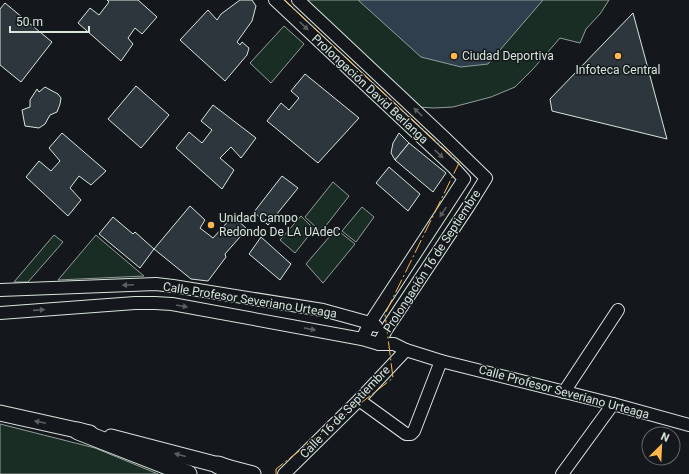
<svg xmlns="http://www.w3.org/2000/svg" width="689" height="474" viewBox="0 0 689 474" font-family="Roboto,sans-serif">
<style>
.green{fill:#1a2d24;stroke:#939e99}
.water{fill:#2f3f4d;stroke:#939e99}
.building{fill:#2c363c;stroke:#d8e6dc}
.lines{fill:none;stroke-linecap:round;stroke-linejoin:round}
.minor-casing{stroke:#d8e6dc;stroke-width:14}
.major-casing{stroke:#d8e6dc;stroke-width:17}
.highway-casing{stroke:#d8e6dc;stroke-width:19}
.minor{stroke:#14181c;stroke-width:12}
.major{stroke:#14181c;stroke-width:15}
.highway{stroke:#14181c;stroke-width:17}
.power{stroke:#ffb74d;stroke-width:1;stroke-dasharray:14 3 2 3;stroke-linecap:butt}
.oneway{fill:#59605f}
.poi-dot{fill:#ffb74d;stroke:#14181c;stroke-width:1.5}
.labels{text-anchor:middle;dominant-baseline:central;stroke-width:3;stroke-linejoin:round;paint-order:stroke}
.poi-label{font-size:12px;fill:#d8e6dc;stroke:#14181c;text-anchor:start}
.street-label{font-size:12px;fill:#d8e6dc;stroke:#14181c}
</style>
<rect width="100%" height="100%" fill="#14181c"/>
<g class="green">
<polygon points="303,0 609,0 600,14 586,29 580,43 560,38 533,69 515,87 491,97 453,107 434,108 417,107"/>
<polygon points="284,26 304,44 271,83 250,63"/>
<polygon points="333,182 349,196 321,232 305,217"/>
<polygon points="362,207 374,217 356,242 342,231"/>
<polygon points="301,216 314,229 295,253 280,240"/>
<polygon points="336,229 355,244 323,283 306,264"/>
<polygon points="54,235 63,242 28,282 14,282"/>
<polygon points="96,235 98,237 144,276 58,280"/>
<polygon points="0,424 95,448 158,474 0,474"/>
</g>
<polygon class="water" points="358,0 543,0 488,64 461,67 421,57"/>
<g class="building">
<polygon points="107,0 138,0 157,17 142,34 135,28 128,38 133,44 121,61 78,23 90,8 99,15 109,2"/>
<polygon points="240,0 252,0 256,6 252,21 237,42 240,45 242,42 249,48 247,55 225,81 180,40 208,10 217,20 221,14"/>
<polygon points="5,3 52,42 21,82 0,65 0,9"/>
<polygon points="633,13 667,139 552,111 550,99"/>
<polygon points="305,74 359,118 318,163 267,121 281,103 289,110 299,98 291,91"/>
<polygon points="136,86 169,115 141,148 108,119"/>
<polygon points="45,87 58,94 61,98 60,104 57,112 50,115 45,124 39,128 25,126 22,110 30,107 30,100 37,89 39,92"/>
<polygon points="213,105 256,138 241,158 231,147 220,158 234,170 222,189 176,148 189,132 202,143 212,130 201,121"/>
<polygon points="62,133 106,171 91,185 79,176 70,188 81,200 68,216 26,177 39,161 51,171 60,161 49,148"/>
<polygon points="399,133 409,143 395,160 391,153 393,143"/>
<polygon points="409,143 446,173 433,192 395,160"/>
<polygon points="389,167 420,194 408,211 376,183"/>
<polygon points="282,176 298,188 268,225 254,212"/>
<polygon points="190,206 205,220 200,228 213,238 233,216 247,229 225,254 226,257 208,281 191,279 154,249"/>
<polygon points="113,217 133,234 135,232 154,249 140,268 99,234"/>
<polygon points="261,237 291,264 280,280 249,254"/>
</g>
<g class="lines">
<g class="minor-casing">
<g id="minor">
<polyline points="275,0 454,168 464,179 370,323 362,339"/>
<polyline points="298,0 446,139 486,178 468,207 386,330 379,344"/>
<polyline points="0,290 156,284 173,286 323,310 370,323 376,326"/>
<polyline points="0,313 135,303 155,303 172,304 362,339 379,344 394,344 406,350 441,361 613,404 689,425"/>
<polyline points="564,392 618,310"/>
<polyline points="359,400 406,434 411,434 414,431 441,361"/>
<polyline points="284,474 359,400 406,350"/>
<polyline points="562,474 613,404"/>
</g>
</g>
<g class="major-casing">
<g id="major">
<polyline points="0,413 90,433"/>
<polyline points="111,437 253,474"/>
</g>
</g>
<g class="highway-casing">
<g id="highway">
<polyline points="78,431 188,474"/>
<polyline points="218,465 242,474"/>
</g>
</g>
<use href="#minor" class="minor"/>
<use href="#major" class="major"/>
<use href="#highway" class="highway"/>
<polyline class="power" points="276,474 276,469 393,378 385,314 459,163 284,0"/>
</g>
<defs><path id="oneway-solid" d="M-6-.8H1V-3.2L6.5 0L1 3.2V.8H-6Z"/></defs>
<g class="oneway">
<use href="#oneway-solid" transform="translate(304 26) rotate(43)"/>
<use href="#oneway-solid" transform="translate(418 112) rotate(-137)"/>
<use href="#oneway-solid" transform="translate(439 154) rotate(43)"/>
<use href="#oneway-solid" transform="translate(443 212) rotate(124)"/>
<use href="#oneway-solid" transform="translate(128 285) rotate(178)"/>
<use href="#oneway-solid" transform="translate(182 306) rotate(10)"/>
<use href="#oneway-solid" transform="translate(39 310) rotate(-4)"/>
<use href="#oneway-solid" transform="translate(310 329) rotate(11)"/>
<use href="#oneway-solid" transform="translate(40 422) rotate(-168)"/>
<use href="#oneway-solid" transform="translate(180 455) rotate(-165)"/>
</g>
<g class="poi-dot">
<circle cx="454" cy="56" r="4"/>
<circle cx="618" cy="56" r="4"/>
<circle cx="211" cy="225" r="4"/>
</g>
<g class="labels">
<g class="poi-label">
<text x="462" y="56">Ciudad Deportiva</text>
<text x="618" y="70" text-anchor="middle">Infoteca Central</text>
<text x="219" y="218">Unidad Campo<tspan x="219" dy="14">Redondo De LA UAdeC</tspan></text>
</g>
<g class="street-label">
<text transform="translate(370 89) rotate(43)">Prolongación David Berlanga</text>
<text transform="translate(432 261) rotate(-57)">Prolongación 16 de Septiembre</text>
<text transform="translate(250 300) rotate(9)">Calle Profesor Severiano Urteaga</text>
<text transform="translate(564 392) rotate(15)">Calle Profesor Severiano Urteaga</text>
<text transform="translate(345 412) rotate(-46)">Calle 16 de Septiembre</text>
</g>
</g>
<g transform="translate(661 446) rotate(24)"><circle r="19" fill="#14181c" stroke="#626a69"/>
<path d="M0-3L7 15L0 10L-7 15Z" fill="#ffb74d"/>
<text y="-6" font-size="11" font-weight="bold" text-anchor="middle" fill="#d8e6dc">N</text>
</g>
<path d="M10 26v6h79v-6" fill="none" stroke="#d8e6dc" stroke-width="2"/>
<text x="16" y="26" font-size="12" fill="#d8e6dc" stroke="#14181c" stroke-width="3" paint-order="stroke">50 m</text>
</svg>
